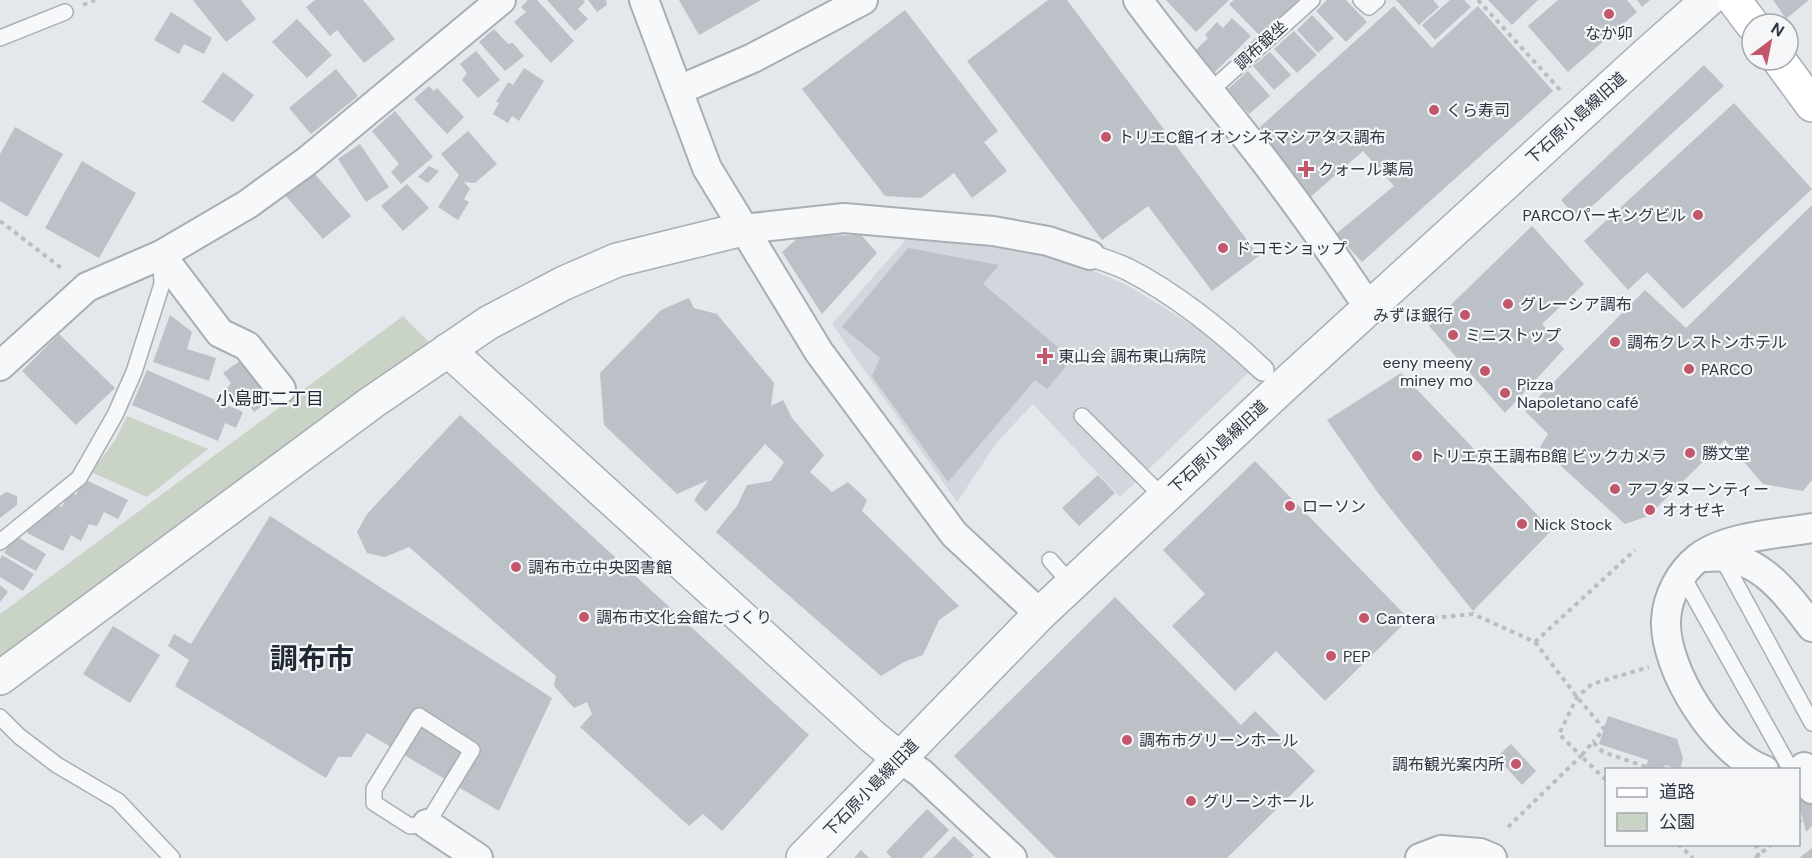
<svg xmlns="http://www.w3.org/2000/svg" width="1812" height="858" viewBox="0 0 1812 858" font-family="'DM Sans','Noto Sans JP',sans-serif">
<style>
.built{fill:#d3d6dc}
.green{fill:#cad4c6}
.building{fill:#bcc1c7}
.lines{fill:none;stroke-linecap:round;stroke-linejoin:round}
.service-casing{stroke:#a9aeb5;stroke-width:18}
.pedestrian-casing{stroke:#a9aeb5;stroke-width:24}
.minor-casing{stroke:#a9aeb5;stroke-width:32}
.tertiary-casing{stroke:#a9aeb5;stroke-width:36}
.secondary-casing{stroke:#a9aeb5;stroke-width:36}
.path{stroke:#babec2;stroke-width:4;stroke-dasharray:4.5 4.5;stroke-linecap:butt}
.service{stroke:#f7f8f9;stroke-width:15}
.pedestrian{stroke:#f7f8f9;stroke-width:21}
.minor{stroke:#f7f8f9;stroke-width:28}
.tertiary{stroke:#f7f8f9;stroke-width:33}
.secondary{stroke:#fff;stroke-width:33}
.poi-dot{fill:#c2576b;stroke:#f4f6f8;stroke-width:2}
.labels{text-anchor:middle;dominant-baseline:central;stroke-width:4.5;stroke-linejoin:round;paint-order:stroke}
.poi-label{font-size:16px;fill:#2d3642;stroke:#f4f6f8;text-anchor:start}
.street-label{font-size:16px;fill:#2d3642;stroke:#f4f6f8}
.neighbourhood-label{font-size:18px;fill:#1f2733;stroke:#f4f6f8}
.town-label{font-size:28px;font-weight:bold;fill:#1f2733;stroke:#f4f6f8}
</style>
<rect width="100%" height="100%" fill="#e4e7eb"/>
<polygon class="built" points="910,235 989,243 1043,254 1084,267 1127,285 1220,342 1251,370 1120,497 1033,404 997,442 957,502 832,324"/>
<g class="green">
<polygon points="403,316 433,346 0,658 0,614"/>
<polygon points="127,416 208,449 147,497 91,472 114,442"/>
</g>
<g class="building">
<polygon points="193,0 241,0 256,19 226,42"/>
<polygon points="315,0 363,0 395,39 364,63 337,30 330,36 306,7"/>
<polygon points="528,0 537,0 574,41 551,63 514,22 526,12 521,7"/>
<polygon points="547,0 583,0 585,2 578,9 588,19 575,31"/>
<polygon points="588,0 606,0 607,5 597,12"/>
<polygon points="679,0 761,0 699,35"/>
<polygon points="1048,0 1067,0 1259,256 1212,291 1148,206 1102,240 967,61"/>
<polygon points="1166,0 1229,0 1196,32"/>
<polygon points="1234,0 1299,0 1261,37 1229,4"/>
<polygon points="1327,0 1346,0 1367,22 1346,42 1316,11"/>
<polygon points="1396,0 1433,0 1439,7 1419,25"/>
<polygon points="1450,0 1464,0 1471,7 1435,40 1422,25"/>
<polygon points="1488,0 1538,0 1512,25"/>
<polygon points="1558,0 1627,0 1637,12 1568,72 1528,26"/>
<polygon points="1637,0 1650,0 1642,7"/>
<polygon points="1773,0 1809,0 1786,19"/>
<polygon points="1394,6 1432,48 1478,6 1553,91 1362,262 1336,234 1394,186 1363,151 1308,199 1260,127"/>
<polygon points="905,10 998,131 984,142 1007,171 972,198 954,173 921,198 885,196 802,89"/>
<polygon points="171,12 212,38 204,54 184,44 179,54 154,40"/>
<polygon points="1312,15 1334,38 1318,53 1297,30"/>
<polygon points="1232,18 1251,36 1215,72 1194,52 1208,38 1205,35 1217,22 1223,28"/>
<polygon points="297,19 332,55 307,78 272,42"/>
<polygon points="494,29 508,44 513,43 524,56 505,71 479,42"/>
<polygon points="1294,31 1317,55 1297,73 1274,49"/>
<polygon points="476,51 500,80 478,98 462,80 467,73 460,64"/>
<polygon points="1270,52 1291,75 1274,90 1253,66"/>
<polygon points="1704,65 1724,86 1578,219 1561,200"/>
<polygon points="524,68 544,81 519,121 512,116 508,123 493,114 499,103 496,102 508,82 513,85"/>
<polygon points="336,69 358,96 311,134 289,108"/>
<polygon points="1248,71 1270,96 1249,114 1228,89"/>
<polygon points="223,72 254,95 233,122 202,102"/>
<polygon points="429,86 434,91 437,88 464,117 447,134 414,99"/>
<polygon points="1734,103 1812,189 1683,309 1647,272 1628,290 1584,241"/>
<polygon points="395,111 433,157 401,184 391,172 399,164 372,131"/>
<polygon points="15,127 63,154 27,217 0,201 0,154"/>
<polygon points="468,131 497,164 475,183 464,182 470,189 464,199 469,202 458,220 438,207 459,175 441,154"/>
<polygon points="360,144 389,187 366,202 338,159"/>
<polygon points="82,161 136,193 99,258 45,228"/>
<polygon points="429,166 439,171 428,183 418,177"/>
<polygon points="313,172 351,216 323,239 285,195"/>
<polygon points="407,184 429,208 403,231 381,206"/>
<polygon points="1812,205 1812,480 1803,491 1763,484 1725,440 1648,516 1625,524 1540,447 1548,434 1525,411 1645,290 1686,328"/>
<polygon points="1532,226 1584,284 1542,324 1564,349 1505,413 1429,326"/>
<polygon points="861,235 877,253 822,314 782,252 800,236"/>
<polygon points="908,248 999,265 983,284 1072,359 1047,389 1035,380 948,482 872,376 880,358 842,327"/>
<polygon points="689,298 694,308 717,314 774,383 771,406 783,400 792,418 824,455 810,472 832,492 848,482 867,500 862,511 959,606 939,620 923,655 904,662 881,676 716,532 737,506 747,485 771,481 784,462 765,444 706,512 694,500 708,480 677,494 604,425 600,373 661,310"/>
<polygon points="170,315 192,332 187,349 216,358 209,381 153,362"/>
<polygon points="59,334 115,388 76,425 22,371"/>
<polygon points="244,358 274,397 254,412 243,397 232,399 224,392 231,383 223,373"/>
<polygon points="147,370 243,412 236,428 225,423 218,441 132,405"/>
<polygon points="1401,373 1552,530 1473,611 1378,493 1327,420"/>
<polygon points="460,415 809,735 722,831 703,814 689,826 580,727 592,714 587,702 574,708 554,686 556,676 409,547 385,557 367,553 357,532 367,514"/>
<polygon points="1255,461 1409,619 1325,701 1276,651 1235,691 1172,626 1205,594 1163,550"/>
<polygon points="1098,475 1115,493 1079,526 1062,508"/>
<polygon points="84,479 128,500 118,519 104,512 97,526 89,524 81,541 71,535 63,551 27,533 36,514 44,518 52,502 62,507 69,492 76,495"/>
<polygon points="6,492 17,496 17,505 0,518 0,496"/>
<polygon points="270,516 552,698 499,811 367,733 351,757 338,757 326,778 175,686 189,660 168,646 174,634 191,644"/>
<polygon points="14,535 46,554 36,571 4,553"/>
<polygon points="2,555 34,574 23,591 0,577 0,559"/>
<polygon points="0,585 8,592 0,602"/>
<polygon points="1115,597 1241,725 1255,711 1315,771 1227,858 1056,858 954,756"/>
<polygon points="113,626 160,655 130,703 83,674"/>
<polygon points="1608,716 1677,739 1683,758 1680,770 1665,765 1664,770 1645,770 1648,760 1599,744"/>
<polygon points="1511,744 1536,771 1522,785 1497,757"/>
<polygon points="1812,788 1812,826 1806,832 1798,801"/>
<polygon points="927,809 949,830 922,858 892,858 886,852"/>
<polygon points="954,836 974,855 971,858 933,858"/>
<polygon points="1812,848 1812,858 1799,858"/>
<polygon points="861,850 869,858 854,858"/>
</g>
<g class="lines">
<g class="service-casing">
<g id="service">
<polyline points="1361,0 1369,7 1377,0"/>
<polyline points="0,38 65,12"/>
<polyline points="1210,91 1312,0"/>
<polyline points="1082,416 1164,498"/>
<polyline points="0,542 79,478 115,415 134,372 162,284 161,261"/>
<polyline points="1721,556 1812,723"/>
<polyline points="1050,560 1072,585"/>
<polyline points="1682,575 1791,770"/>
<polygon points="419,716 472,750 427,824 410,826 374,803 374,789"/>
<polyline points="0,717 19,736 57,765 118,801 172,858"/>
</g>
</g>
<g class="pedestrian-casing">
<path id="pedestrian" d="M1090,255C1103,260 1117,264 1129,270C1179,296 1223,332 1263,370"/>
</g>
<g class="minor-casing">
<g id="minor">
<polyline points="644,0 707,168 819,352 954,534 1040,614"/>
<path d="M1138,0C1184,63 1236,121 1282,184C1312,224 1341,266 1369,308"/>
<polyline points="679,90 753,58 863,0"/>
<polyline points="743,229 844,218 993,231 1048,241 1090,255"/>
<polyline points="161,255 220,333 247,346 281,389"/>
<polyline points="0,366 87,287 161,255 248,204 307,161 501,0"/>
<path d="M1706,557C1757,551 1785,592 1812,627"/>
<polyline points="899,758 921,773 1012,858"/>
<polyline points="1804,767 1812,789"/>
<path d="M1764,770C1717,753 1664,670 1666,620C1667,597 1680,572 1698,558C1726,536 1778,534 1812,528"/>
<polyline points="427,824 478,858"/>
<polyline points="1420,858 1441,850 1480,853 1492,858"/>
</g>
</g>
<g class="tertiary-casing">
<g id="tertiary">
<polyline points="448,350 873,737 899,758"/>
<polyline points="0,678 371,403 488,323 564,283 617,260 743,229"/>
<polyline points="803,858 1040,614 1280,389 1648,53 1708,0"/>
</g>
</g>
<g class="secondary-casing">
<g id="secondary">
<polyline points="1734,0 1752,24"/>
<polyline points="1779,60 1812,105"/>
</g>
</g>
<g class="path">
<polyline points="1478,0 1563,93"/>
<polyline points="83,5 95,0"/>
<polyline points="0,221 64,270"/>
<polyline points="1433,618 1473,614 1535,642 1577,697 1604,729 1593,742"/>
<polyline points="1535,642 1635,550"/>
<polyline points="1606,780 1581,756 1593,742 1603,752 1655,770"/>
<polyline points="1798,823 1806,816"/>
<polyline points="1508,827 1581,756 1559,734 1577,697 1592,684 1649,667"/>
<polyline points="1678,844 1693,858"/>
<polyline points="1756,844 1759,858"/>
<polyline points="1755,858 1772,844"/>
</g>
<use href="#service" class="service"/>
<use href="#pedestrian" class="pedestrian"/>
<use href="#minor" class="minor"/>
<use href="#tertiary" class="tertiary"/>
<use href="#secondary" class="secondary"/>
</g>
<g class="poi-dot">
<circle cx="1609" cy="14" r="6"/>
<circle cx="1434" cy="110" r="6"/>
<circle cx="1106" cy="137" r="6"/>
<path d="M1303 160h6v6h6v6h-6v6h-6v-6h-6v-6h6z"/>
<circle cx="1698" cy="215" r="6"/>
<circle cx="1223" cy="248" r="6"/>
<circle cx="1508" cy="304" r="6"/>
<circle cx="1465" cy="315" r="6"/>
<circle cx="1453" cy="335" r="6"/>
<circle cx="1615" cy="342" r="6"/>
<path d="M1042 347h6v6h6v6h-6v6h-6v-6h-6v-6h6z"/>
<circle cx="1689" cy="369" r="6"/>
<circle cx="1485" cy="371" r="6"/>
<circle cx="1505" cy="393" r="6"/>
<circle cx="1690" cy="453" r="6"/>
<circle cx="1417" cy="456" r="6"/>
<circle cx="1615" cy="489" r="6"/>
<circle cx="1290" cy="506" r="6"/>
<circle cx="1650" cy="510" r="6"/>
<circle cx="1522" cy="524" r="6"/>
<circle cx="516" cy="567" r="6"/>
<circle cx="584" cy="617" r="6"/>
<circle cx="1364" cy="618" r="6"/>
<circle cx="1331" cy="656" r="6"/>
<circle cx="1127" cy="740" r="6"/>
<circle cx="1516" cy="764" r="6"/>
<circle cx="1191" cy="801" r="6"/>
</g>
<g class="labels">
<g class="poi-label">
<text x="1609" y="33" text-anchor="middle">なか卯</text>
<text x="1446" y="110">くら寿司</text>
<text x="1118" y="137">トリエC館イオンシネマシアタス調布</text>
<text x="1318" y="169">クォール薬局</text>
<text x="1686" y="215" text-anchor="end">PARCOパーキングビル</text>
<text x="1235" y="248">ドコモショップ</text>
<text x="1520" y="304">グレーシア調布</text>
<text x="1453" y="315" text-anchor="end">みずほ銀行</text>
<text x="1465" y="335">ミニストップ</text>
<text x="1627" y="342">調布クレストンホテル</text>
<text x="1058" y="356">東山会 調布東山病院</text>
<text x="1473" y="362" text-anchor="end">eeny meeny<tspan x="1473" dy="18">miney mo</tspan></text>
<text x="1701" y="369">PARCO</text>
<text x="1517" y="384">Pizza<tspan x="1517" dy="18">Napoletano café</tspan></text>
<text x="1702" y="453">勝文堂</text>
<text x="1429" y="456">トリエ京王調布B館 ビックカメラ</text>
<text x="1627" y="489">アフタヌーンティー</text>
<text x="1302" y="506">ローソン</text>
<text x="1662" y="510">オオゼキ</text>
<text x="1534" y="524">Nick Stock</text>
<text x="528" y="567">調布市立中央図書館</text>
<text x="596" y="617">調布市文化会館たづくり</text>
<text x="1376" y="618">Cantera</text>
<text x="1343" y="656">PEP</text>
<text x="1139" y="740">調布市グリーンホール</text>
<text x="1504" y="764" text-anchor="end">調布観光案内所</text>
<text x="1203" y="801">グリーンホール</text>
</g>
<g class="street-label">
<text transform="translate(1261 45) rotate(-42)">調布銀坐</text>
<text transform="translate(1576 118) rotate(-42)">下石原小島線旧道</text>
<text transform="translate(1218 447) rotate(-43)">下石原小島線旧道</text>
<text transform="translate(871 788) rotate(-46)">下石原小島線旧道</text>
</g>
<g class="neighbourhood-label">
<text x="270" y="399">小島町二丁目</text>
</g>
<g class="town-label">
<text x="312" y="658">調布市</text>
</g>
</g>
<rect x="1605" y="768" width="195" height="78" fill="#f4f6f8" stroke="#a4a9af" stroke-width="1.5"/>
<rect x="1617" y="788" width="30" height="9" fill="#ffffff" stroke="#a4a9af" stroke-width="1.5"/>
<text x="1659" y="798" font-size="18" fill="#2d3642">道路</text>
<rect x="1617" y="813" width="30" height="18" fill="#cad4c6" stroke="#a4a9af" stroke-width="1.5"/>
<text x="1659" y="828" font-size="18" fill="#2d3642">公園</text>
<g transform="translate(1770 42) rotate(32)"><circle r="28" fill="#f4f6f8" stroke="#a4a9af" stroke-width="1.5"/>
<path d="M0-4.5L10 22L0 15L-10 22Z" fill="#c2576b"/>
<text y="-9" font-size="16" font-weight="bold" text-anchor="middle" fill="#2d3642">N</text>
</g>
</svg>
